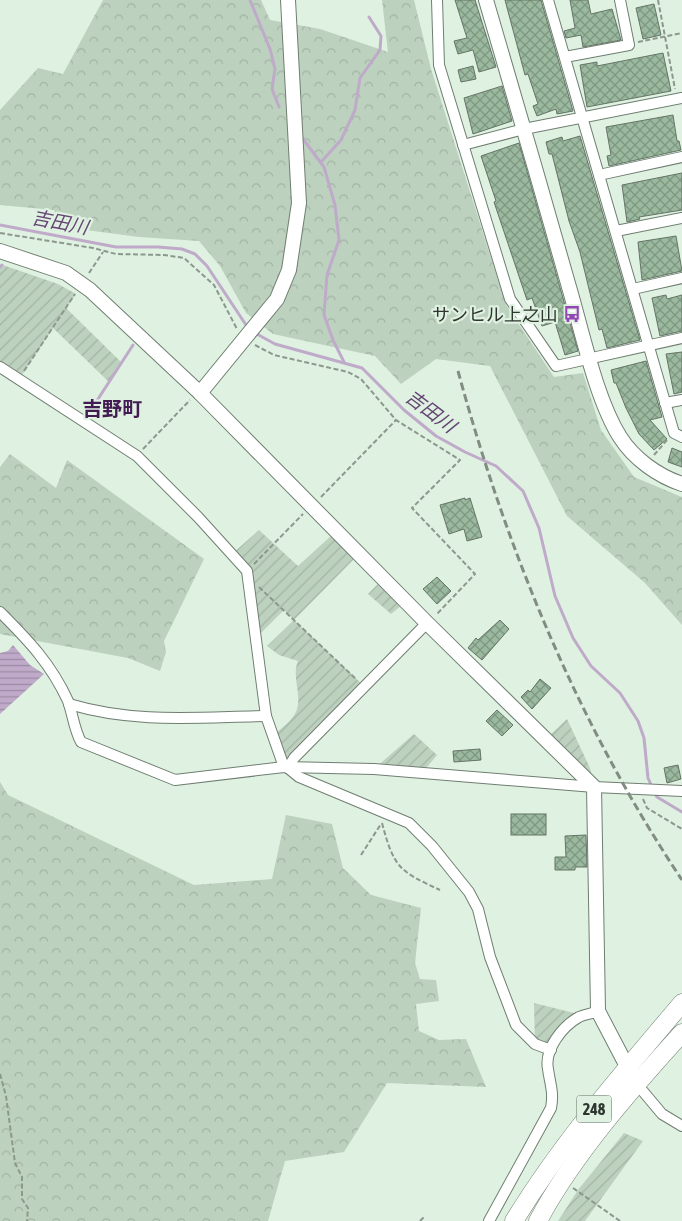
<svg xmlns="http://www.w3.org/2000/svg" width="682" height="1221" viewBox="0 0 682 1221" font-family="'Asap Condensed','Noto Sans JP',sans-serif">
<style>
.forest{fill:url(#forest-crowns)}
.garden{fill:url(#garden-furrows)}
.water{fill:url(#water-rules)}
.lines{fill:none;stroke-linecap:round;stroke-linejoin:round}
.stream{stroke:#bfaaca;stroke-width:3}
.building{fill:url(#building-cross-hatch);stroke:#657567}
.street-casing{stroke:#6f7e71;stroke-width:12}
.secondary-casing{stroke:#6f7e71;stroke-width:16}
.highway-casing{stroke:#6f7e71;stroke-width:19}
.path{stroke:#8c988d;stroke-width:2;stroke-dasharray:5 2.5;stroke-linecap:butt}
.street{stroke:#fff;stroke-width:10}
.secondary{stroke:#fff;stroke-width:14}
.highway{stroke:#fff;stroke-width:18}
.rail{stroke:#818d82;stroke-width:3;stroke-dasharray:8 4;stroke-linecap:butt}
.labels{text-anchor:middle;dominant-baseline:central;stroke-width:4.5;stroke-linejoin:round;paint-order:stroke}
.shield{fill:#dff1e1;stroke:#646e65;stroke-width:1}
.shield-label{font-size:16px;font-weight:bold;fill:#2f3630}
.poi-label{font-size:18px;fill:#2f3630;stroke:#dff1e1;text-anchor:end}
.water-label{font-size:19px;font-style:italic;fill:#654673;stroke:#dff1e1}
.quarter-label{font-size:20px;font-weight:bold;fill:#411b51;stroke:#dff1e1}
</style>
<defs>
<pattern id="forest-crowns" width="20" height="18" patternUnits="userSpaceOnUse" patternTransform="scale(1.25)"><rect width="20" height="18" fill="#bdd1bf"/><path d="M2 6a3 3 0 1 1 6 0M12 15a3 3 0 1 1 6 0" fill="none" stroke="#a3b4a4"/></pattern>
<pattern id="garden-furrows" width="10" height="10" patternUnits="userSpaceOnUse" patternTransform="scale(1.25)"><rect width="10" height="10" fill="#bdd1bf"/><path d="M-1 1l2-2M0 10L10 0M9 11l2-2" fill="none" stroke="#a3b4a4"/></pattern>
<pattern id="water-rules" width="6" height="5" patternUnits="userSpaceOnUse" patternTransform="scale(1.25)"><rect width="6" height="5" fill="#bfaaca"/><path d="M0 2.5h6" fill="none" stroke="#9c8ba4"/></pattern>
<pattern id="building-cross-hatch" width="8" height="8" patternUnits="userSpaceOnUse" patternTransform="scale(1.25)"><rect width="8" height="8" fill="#9ab99e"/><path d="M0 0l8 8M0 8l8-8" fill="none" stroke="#7e9781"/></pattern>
</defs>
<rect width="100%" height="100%" fill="#dff1e1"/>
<g class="forest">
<polygon points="103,0 261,0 270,20 320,29 388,52 382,0 414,0 431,69 506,305 554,377 583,373 601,430 634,477 682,497 682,625 645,583 567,516 490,366 436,359 401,384 375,356 273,334 246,313 220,266 199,241 139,237 63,227 54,210 0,205 0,110 38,68 63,74"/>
<polygon points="10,454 56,488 67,460 204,559 164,641 166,652 160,671 128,658 0,634 0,467"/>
<polygon points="0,782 8,795 194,885 272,879 286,815 332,824 343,868 371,895 421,908 415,963 420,979 436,980 439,1001 416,1004 419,1031 439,1040 466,1039 486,1087 387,1083 344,1152 285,1161 268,1221 0,1221"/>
</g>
<g class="garden">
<polygon points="0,264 58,284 76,294 66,308 122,363 109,382 53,328 20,378 0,367"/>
<path d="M259,530L298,566L332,535L355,558L294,620L365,687L288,768L273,736C280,729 292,721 296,712C303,695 291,677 298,661L279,655L267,646L294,620L284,610L256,638L247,571L232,554Z"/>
<polygon points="380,582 402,605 391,614 368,594"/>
<polygon points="567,719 590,768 594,787 545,740"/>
<polygon points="414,734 437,755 422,773 374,769"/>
<polygon points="534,1003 582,1015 551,1050 535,1044"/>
<polygon points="624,1133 643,1141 585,1221 558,1221 578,1190"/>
</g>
<polygon class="water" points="13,645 30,665 44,674 0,714 0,653 8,651"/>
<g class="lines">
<g class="stream">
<polyline points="250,0 270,49 275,69 272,89 279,107"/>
<polyline points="300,135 324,167 335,205 339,240 327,275 324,315 333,340 344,362"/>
<polyline points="321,162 341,140 355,110 360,78 380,50 381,36 369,17"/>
<polyline points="0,225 116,247 158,247 182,249 195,254 207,266 248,328"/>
<polyline points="0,267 2,265"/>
<polyline points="255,333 275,344 362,368 404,410 436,436 465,452 496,466 523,491 539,528 555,596 573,638 591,666 620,693 638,721 644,738 648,778 652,787"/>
<polyline points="87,416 133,345"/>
<polyline points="655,793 657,797 682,812"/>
</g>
</g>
<g class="building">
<polygon points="455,0 475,0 496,67 479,72 473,50 458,54 454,41 467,38"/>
<polygon points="505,0 541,0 573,111 557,114 556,109 537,116 533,106 538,104 528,74 525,75"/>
<polygon points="570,0 588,0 591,14 612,9 621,40 583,47 581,35 566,38 564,31 575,28"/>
<polygon points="654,4 661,35 643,39 636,8"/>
<polygon points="663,53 671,91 587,107 580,65 597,62 597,66"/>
<polygon points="473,66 476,79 461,82 458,70"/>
<polygon points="502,86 512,121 473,134 464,98"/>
<polygon points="673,115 677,141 679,141 681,150 609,166 607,156 611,155 606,127"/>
<polygon points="580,136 640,340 607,348 602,329 599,330 580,252 569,221 552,154 549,154 546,142 562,137 563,141"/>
<polygon points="519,143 578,351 565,355 555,322 542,326 532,298 527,300 494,202 496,201 481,156"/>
<polygon points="682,173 682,210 639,217 640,219 627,222 622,185"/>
<polygon points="676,236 682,271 642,280 638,242"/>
<polygon points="666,295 667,299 682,295 682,331 660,336 652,298"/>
<polygon points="682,352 682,392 674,394 666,354"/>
<polygon points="646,361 662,417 650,420 667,439 654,450 639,434 626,408 616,383 614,383 611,370"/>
<polygon points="672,448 682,452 682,467 668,462"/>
<polygon points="465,498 465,500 470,498 482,537 467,541 464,529 449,534 440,505"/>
<polygon points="437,577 451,591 437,604 423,589"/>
<polygon points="500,620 509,629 482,660 468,648 476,638 478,640"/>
<polygon points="540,679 551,688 532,709 521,697 528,690 530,692"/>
<polygon points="497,710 513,725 502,736 486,721"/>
<polygon points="480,749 481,760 454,762 453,751"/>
<polygon points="678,765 681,779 667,783 664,768"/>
<rect x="511" y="814" width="35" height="21"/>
<polygon points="586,835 587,867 575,867 575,870 555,870 555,857 566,857 565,836"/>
</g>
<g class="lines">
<g class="street-casing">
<g id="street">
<polyline points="437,0 439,65 510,299 556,366 682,338"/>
<polyline points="548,0 674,433 682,437"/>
<polyline points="565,57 629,45 620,0"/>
<polyline points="463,145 524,129 682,98"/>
<polyline points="599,175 682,157"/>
<polyline points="616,231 682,218"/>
<polyline points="633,289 682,278"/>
<polyline points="0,367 137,456 198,517 247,571 266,716 284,767"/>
<polyline points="665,403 682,400"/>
<path d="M0,612C29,641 51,664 68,701C73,715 74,729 81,742L175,780L284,767L374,769L594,787L682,791"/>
<path d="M69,704C136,724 198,717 266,716"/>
<polyline points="288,768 299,777 409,823 432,846 469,892 478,909 490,957 516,1025 535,1044 551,1050"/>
<polyline points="288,768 294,758 427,623"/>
<polyline points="636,1083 662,1114 682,1126"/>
<path d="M489,1221L551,1108C554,1092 550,1084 548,1069C544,1049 563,1026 579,1017C585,1014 592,1014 598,1011"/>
</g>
</g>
<g class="secondary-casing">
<g id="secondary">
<path d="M486,0C514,96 542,191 569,287C582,331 596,399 620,437C634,459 658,476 682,484"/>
<polyline points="0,251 66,273 90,290 200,393 427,623 594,787 598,1011 632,1076"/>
<polyline points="200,393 277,299 289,270 299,203 288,0"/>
</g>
</g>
<g class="highway-casing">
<g id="highway">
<path d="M514,1221C562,1142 623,1073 682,1003"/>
<path d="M538,1221C573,1155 632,1088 682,1033"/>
</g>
</g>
<g class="path">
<polyline points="658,0 675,89"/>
<polyline points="638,42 682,33"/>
<polyline points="0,233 93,248 116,254 164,255 184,258 214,285 237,329"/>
<polyline points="89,273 103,252"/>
<polyline points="255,345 274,355 348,372 361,379 396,420 460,460 412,508 475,574 436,615"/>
<polyline points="24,371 75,294"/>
<polyline points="143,449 190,400"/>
<polyline points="654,455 667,440"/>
<polyline points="321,497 396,420"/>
<polyline points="254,564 303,514"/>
<polyline points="259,587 357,680"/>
<polyline points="643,799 647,808 682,829"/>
<path d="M382,823C394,868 399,871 440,890"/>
<polyline points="361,855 381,824"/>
<polyline points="0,1074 6,1096 15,1163 22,1177 22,1199 28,1208 27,1221"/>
<polyline points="573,1188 620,1221"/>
<polyline points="420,1221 424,1217"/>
</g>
<use href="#street" class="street"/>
<use href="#secondary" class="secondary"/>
<use href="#highway" class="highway"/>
<path class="rail" d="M458,371C507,551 578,724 682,880"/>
</g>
<defs>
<g id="bus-bare" transform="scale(1.35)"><path d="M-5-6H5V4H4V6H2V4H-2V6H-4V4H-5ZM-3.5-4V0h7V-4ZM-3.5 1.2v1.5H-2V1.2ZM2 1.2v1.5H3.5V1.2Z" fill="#9344b5" stroke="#dff1e1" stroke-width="2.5" paint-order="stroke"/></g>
</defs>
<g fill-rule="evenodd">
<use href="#bus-bare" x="572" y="314"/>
</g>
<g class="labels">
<rect class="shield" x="576.5" y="1095.5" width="35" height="27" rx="4"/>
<g class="shield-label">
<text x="594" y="1109">248</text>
</g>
<g class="poi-label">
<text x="558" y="314">サンヒル上之山</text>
</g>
<g class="water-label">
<text transform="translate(60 222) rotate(11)">吉田川</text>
<text transform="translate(431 411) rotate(37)">吉田川</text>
</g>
<g class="quarter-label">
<text x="112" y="408">吉野町</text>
</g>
</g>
</svg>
